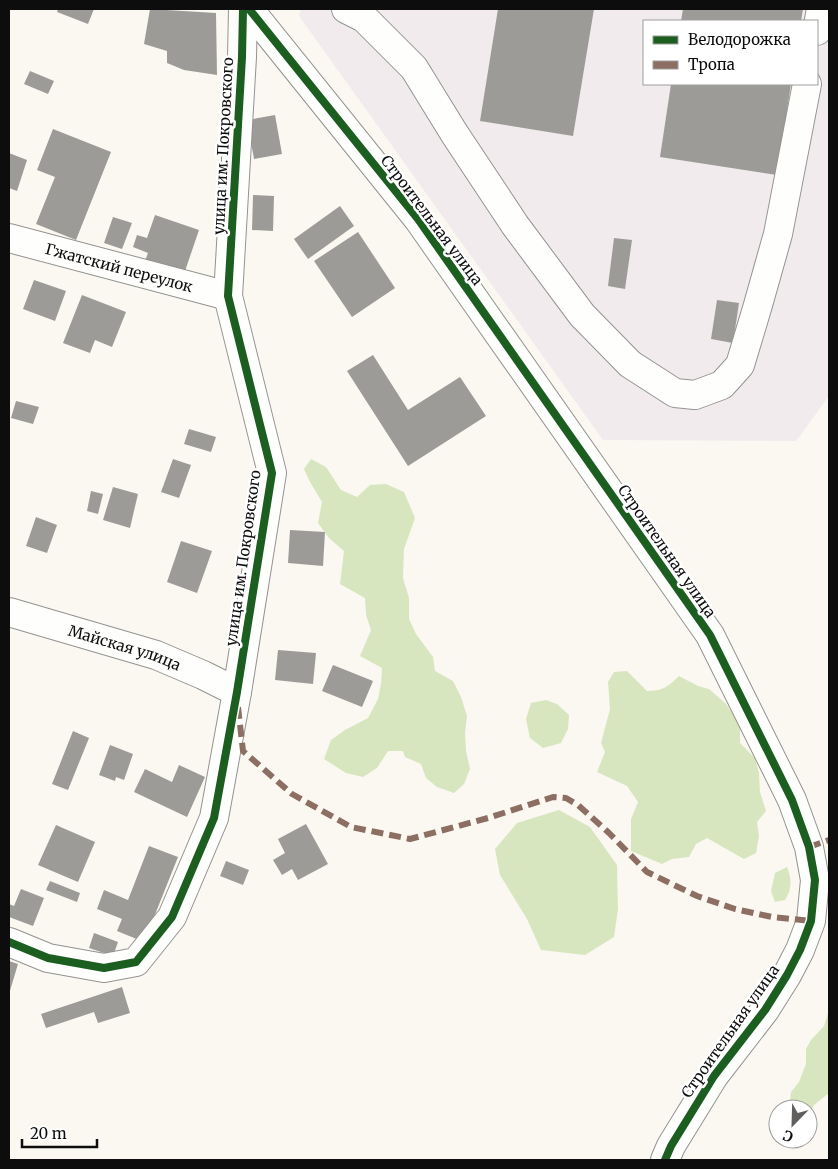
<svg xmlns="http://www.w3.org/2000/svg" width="838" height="1169" viewBox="0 0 838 1169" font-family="Merriweather,serif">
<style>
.industrial{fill:#f1ebee;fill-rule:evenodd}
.forest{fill:#d8e6c0}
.building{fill:#9d9b97}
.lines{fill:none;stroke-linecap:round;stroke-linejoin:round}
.minor-casing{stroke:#949390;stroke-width:30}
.minor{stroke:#fefefd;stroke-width:28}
.quiet{stroke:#8d6e63;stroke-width:6;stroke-dasharray:12 6;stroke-linecap:butt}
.cycleway-casing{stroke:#fff;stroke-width:11}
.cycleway{stroke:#1b5e20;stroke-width:8}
.labels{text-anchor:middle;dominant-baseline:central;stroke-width:5;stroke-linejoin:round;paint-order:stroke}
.street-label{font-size:15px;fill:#0d0d0d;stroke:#fff}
</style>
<rect width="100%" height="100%" fill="#faf8f1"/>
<path class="industrial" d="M301,9H829V396L796,441L603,440L299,16ZM644,21H817V84H644Z"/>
<g class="forest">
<polygon points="311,459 326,467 341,490 357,497 370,485 386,484 404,492 415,518 404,549 403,578 409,598 409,619 416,634 433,657 435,671 453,681 461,697 467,716 465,733 466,751 470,769 464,784 454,793 437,787 426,778 421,764 405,757 403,751 388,751 377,768 363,777 346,773 324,759 331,740 345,730 368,718 378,699 381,684 382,668 360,656 371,630 366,615 365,598 340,584 344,551 329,538 318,523 322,502 310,482 304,469"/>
<path d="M627,671L647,691C662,691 668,687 679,676L698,686L709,689L725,703L740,722V743L755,758L759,773L760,792L766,811L757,822L759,836L756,853L744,859L707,838L696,844L689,857L672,859L662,864L631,851V819L638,802L627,786L597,772L605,752L601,743L610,709L608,682L614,672Z"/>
<polygon points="546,700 557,704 569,715 568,729 561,743 543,748 530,738 526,719 531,703"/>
<polygon points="559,810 590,827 617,865 618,909 614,937 585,955 541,950 527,919 500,875 495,849 517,823"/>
<path d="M787,867C792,879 792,889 785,900L775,902L771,891L775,873Z"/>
<polygon points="829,1010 829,1093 814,1105 808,1117 808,1109 789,1109 791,1092 799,1082 806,1064 806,1049 811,1040 824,1026"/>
</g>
<g class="building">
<polygon points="58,9 94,9 88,24 57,12"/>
<polygon points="150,9 216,13 217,75 184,70 167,63 167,51 144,44"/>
<polygon points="498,9 594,9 573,136 480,121"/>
<polygon points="683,9 803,9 801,21 681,21"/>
<polygon points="30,71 54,81 48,94 24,84"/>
<polygon points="671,84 791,84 777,175 660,157"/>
<polygon points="275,115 282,154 254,159 247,120"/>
<polygon points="53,129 111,152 76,240 36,224 55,177 37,170"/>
<polygon points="9,153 27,160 17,191 9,188"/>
<polygon points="253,195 274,196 273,231 252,230"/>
<polygon points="340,206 354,226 308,259 294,239"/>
<polygon points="155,215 199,230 184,274 145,261 148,253 133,247 137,235 147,238"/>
<polygon points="113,217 132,223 122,249 104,243"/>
<polygon points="358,232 395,288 352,317 314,261"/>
<polygon points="614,238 632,240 625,289 608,286"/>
<polygon points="34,280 66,291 55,321 23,309"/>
<polygon points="82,295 126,312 112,347 95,340 90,353 63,343"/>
<polygon points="717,300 739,303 733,343 711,339"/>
<polygon points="373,355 408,410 460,377 486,416 408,466 347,371"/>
<polygon points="16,401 39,407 33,424 11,418"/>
<polygon points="189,429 216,437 211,452 184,444"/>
<polygon points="173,459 191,465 179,498 161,492"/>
<polygon points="113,487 138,494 130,528 103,520"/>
<polygon points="91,491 103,494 98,514 87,511"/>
<polygon points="36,517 57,525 47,553 26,546"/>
<polygon points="290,530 325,532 323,566 288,563"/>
<polygon points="181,541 212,551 197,593 167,582"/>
<polygon points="278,650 316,653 313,684 275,680"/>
<polygon points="333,665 373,681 362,707 322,691"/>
<polygon points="73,731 89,738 68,790 52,784"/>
<polygon points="110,745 133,754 124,780 116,777 115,781 99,775"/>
<polygon points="179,765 205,777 187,817 134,792 145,769 172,782"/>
<polygon points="306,824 328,864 298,880 292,869 282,875 273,860 285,853 278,839"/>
<polygon points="56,825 95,842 78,882 38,865"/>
<polygon points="149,846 178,857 144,942 117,931 122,919 97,909 104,890 128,900"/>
<polygon points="226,861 249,870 243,885 220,876"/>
<polygon points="50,881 80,893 77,902 46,890"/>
<polygon points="21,889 44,898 33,926 9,917 9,904 14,906"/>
<polygon points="94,933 118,942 113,956 89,948"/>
<polygon points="9,961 18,964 9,994"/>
<polygon points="122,987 130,1013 98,1023 94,1012 46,1028 41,1014"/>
</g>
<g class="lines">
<g class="minor-casing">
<g id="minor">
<polyline points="249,9 418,219 710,635 792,800 809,847 815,880 811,921 800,950 787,975 765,1010 714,1076 671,1146 665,1160"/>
<polyline points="346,9 364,18 414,68 454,133 515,225 582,315 630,364 675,393 695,395 722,385 740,365 758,305 778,234 807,84"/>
<polyline points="817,31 821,9"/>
<path id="s1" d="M9,238L228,296"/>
<path id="s2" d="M9,612L156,655L203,675L237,692"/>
<polyline points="9,942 48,958 104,968 136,962 172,917 214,818 237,692 272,473 228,296 242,57 243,9"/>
</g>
</g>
<use href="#minor" class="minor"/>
<g class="quiet">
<polyline points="238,707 243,751 292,794 351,827 410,839 488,818 553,797 566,798 578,805 609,833 647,872 697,896 735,909 772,917 811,921"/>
<polyline points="809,847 829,840"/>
</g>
<g class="cycleway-casing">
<g id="cycleway">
<polyline points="249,9 418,219 710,635 792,800 809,847 815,880 811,921 800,950 787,975 765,1010 714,1076 671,1146 665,1160"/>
<polyline points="9,942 48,958 104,968 136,962 172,917 214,818 237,692 272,473 228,296 242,57 243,9"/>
</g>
</g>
<use href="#cycleway" class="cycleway"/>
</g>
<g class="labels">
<g class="street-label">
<text transform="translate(223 146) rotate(-87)">улица им. Покровского</text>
<text transform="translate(432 220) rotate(53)">Строительная улица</text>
<text stroke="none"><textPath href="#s1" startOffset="114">Гжатский переулок</textPath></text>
<text transform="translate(667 551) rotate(55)">Строительная улица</text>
<text transform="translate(243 558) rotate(-82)">улица им. Покровского</text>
<text stroke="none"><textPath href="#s2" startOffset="121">Майская улица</textPath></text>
<text transform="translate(730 1031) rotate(-55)">Строительная улица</text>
</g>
</g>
<rect width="838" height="1169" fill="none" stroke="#0d0d0d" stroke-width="20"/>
<rect x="643" y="20" width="175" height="65" fill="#ffffff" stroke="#9e9e9e"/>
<rect x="653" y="36" width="25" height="8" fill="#1b5e20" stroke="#9e9e9e"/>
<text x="688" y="45" font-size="15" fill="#0d0d0d">Велодорожка</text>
<rect x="653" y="61" width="25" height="8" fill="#8d6e63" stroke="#9e9e9e"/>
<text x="688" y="70" font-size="15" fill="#0d0d0d">Тропа</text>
<g transform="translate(793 1124) rotate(203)"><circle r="24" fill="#ffffff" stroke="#9e9e9e"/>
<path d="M0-4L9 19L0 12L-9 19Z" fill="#605f5d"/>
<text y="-8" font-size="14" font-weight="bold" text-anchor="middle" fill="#0d0d0d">С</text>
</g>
<path d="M22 1139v8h75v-8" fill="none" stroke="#0d0d0d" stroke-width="2.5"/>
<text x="30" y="1139" font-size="15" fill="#0d0d0d" stroke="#ffffff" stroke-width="4" paint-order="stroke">20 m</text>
</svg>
